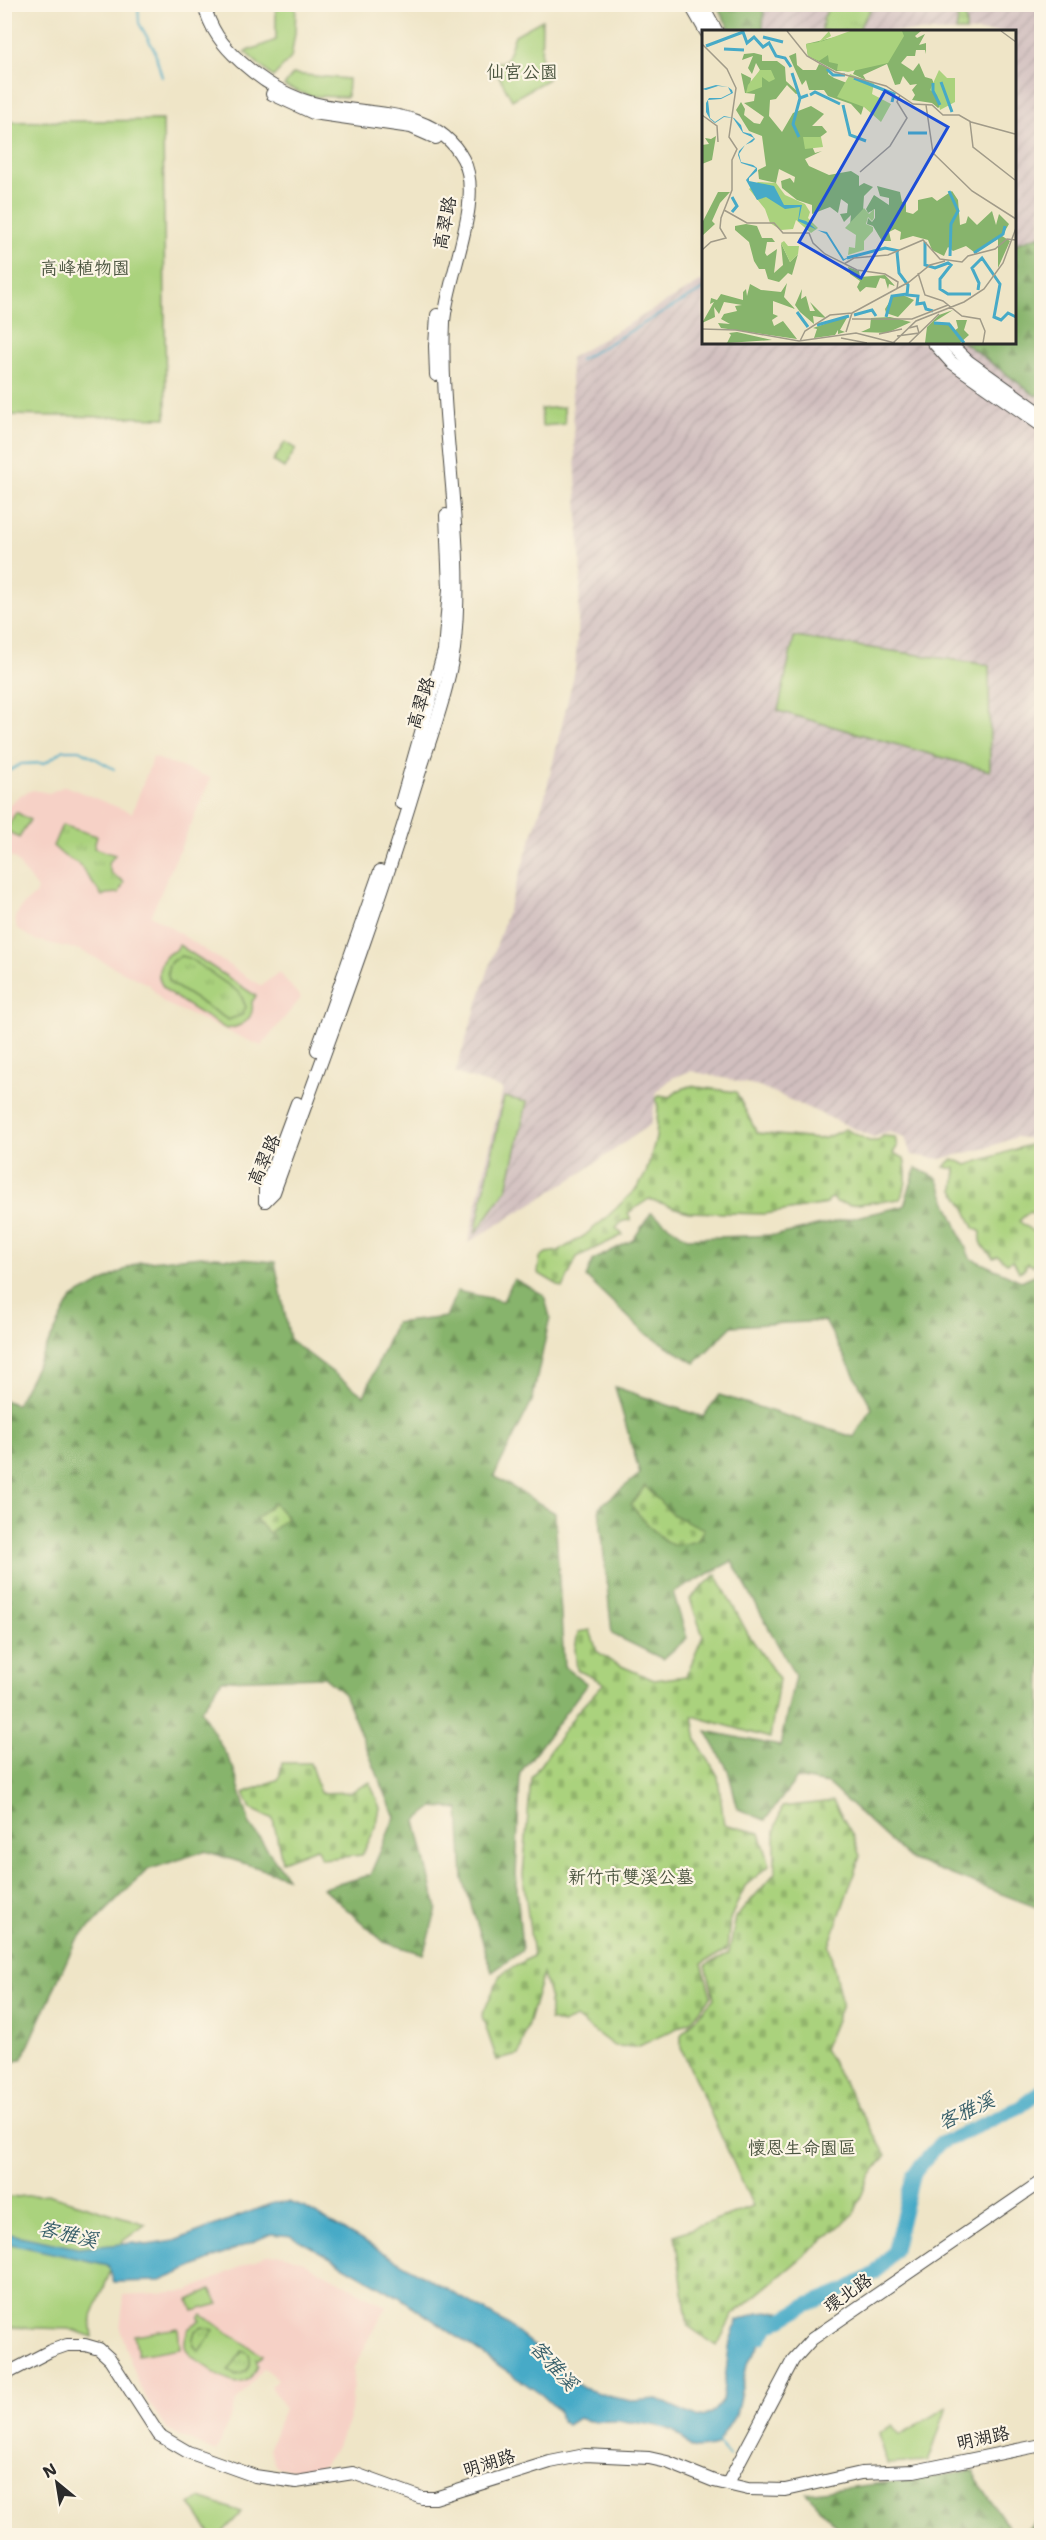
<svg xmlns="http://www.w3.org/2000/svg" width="1046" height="2540" viewBox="0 0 1046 2540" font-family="'Shantell Sans','LXGW WenKai TC',sans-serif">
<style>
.built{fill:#f6d1c6}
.industrial{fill:url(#industrial-furrows)}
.grass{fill:url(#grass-tufts);stroke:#6a7e54;stroke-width:1.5}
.forest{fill:url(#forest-firs);stroke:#59704c;stroke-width:1.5}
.cemetery{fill:url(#cemetery-stones);stroke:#6a7e54;stroke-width:1.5}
.green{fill:#aad27d;stroke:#6a7e54;stroke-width:1.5;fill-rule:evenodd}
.water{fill:#47aac7;stroke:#396a79;stroke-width:1.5}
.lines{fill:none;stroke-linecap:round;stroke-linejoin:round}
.stream{stroke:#47aac7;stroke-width:2}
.river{stroke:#47aac7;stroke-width:14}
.secondary-casing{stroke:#484742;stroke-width:14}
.secondary{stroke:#fff;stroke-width:12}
.labels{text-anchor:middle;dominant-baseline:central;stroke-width:4.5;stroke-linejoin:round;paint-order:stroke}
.park-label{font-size:18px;fill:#4b5540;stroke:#fcf5e5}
.street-label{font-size:18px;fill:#2b2b2b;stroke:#fcf5e5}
.water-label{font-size:20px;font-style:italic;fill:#365e69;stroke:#fcf5e5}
.inset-river{fill:none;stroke:#47aac7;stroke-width:3}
.inset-road{fill:none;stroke:#a19b89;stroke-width:1.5}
.view{fill:#1d4ed8;fill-opacity:0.15;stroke:#1d4ed8;stroke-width:3}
.inset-edge{fill:none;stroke:#2b2b2b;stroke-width:3}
</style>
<defs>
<pattern id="industrial-furrows" width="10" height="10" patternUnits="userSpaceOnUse" patternTransform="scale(1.5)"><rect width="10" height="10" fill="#d1bfbf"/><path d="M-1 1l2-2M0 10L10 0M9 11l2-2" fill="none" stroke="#b4a4a4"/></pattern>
<pattern id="grass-tufts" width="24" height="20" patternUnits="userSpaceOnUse" patternTransform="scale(1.5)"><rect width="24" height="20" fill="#aad27d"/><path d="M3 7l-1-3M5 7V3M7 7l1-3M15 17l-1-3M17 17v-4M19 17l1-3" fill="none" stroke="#92b46c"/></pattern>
<pattern id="forest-firs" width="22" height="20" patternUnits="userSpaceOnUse" patternTransform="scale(1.5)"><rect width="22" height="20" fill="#87b46c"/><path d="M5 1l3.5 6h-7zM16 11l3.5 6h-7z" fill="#6f9359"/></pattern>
<pattern id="cemetery-stones" width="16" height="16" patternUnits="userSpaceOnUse" patternTransform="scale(1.5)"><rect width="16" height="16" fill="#aad27d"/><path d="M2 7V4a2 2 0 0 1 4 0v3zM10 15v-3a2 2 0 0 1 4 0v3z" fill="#92b46c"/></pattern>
</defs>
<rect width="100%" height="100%" fill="#fcf5e5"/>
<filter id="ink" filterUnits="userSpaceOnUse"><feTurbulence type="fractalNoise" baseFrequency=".0167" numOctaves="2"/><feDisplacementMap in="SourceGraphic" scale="12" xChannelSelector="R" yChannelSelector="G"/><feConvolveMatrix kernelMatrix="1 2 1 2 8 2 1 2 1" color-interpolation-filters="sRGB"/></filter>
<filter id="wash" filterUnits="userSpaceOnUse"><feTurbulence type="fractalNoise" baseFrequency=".008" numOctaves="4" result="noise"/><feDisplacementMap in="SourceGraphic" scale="24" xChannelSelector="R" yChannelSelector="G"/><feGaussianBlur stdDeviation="1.35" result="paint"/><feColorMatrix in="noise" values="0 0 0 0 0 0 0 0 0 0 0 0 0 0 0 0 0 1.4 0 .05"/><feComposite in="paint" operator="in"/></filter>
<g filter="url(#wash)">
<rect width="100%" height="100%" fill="#efe5c7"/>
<g class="built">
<polygon points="153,757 211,778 151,915 261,986 279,972 301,998 261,1046 164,1003 149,985 80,950 35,940 17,929 15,917 23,905 35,895 37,889 15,859 5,853 5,809 20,795 33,790 49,793 65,786 132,813"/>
<polygon points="283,2254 302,2261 387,2307 354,2367 351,2412 346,2428 334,2450 322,2467 301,2471 276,2467 269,2448 284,2408 271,2386 277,2379 264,2368 238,2399 216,2452 167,2430 140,2388 120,2329 124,2295 188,2291 266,2255"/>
</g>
<polygon class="industrial" points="716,5 1041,5 1041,1140 1016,1137 986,1148 941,1159 911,1155 905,1137 890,1132 873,1137 759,1086 691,1071 672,1078 657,1091 651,1124 578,1175 468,1243 503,1089 455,1073 545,796 575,670 581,575 570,358 704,280 704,342 1014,342 1014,32 731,31"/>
<g class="grass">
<polygon points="830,5 830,4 874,5 861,24 860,31 822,31 823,19"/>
<polygon points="945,5 959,5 966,20 966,31 956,31 958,18"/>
<polygon points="62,825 97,836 94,848 115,855 108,864 111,873 124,882 119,893 106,894 102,896 79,864 64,856 53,846"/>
<path d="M181,956L189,958L240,993L246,1007L242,1015L228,1020L170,983C165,970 167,961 181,956Z"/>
<path d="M203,2327L215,2330L199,2351C191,2345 192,2340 195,2331Z"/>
<path d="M243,2350L249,2354C253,2370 242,2380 228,2371Z"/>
</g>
<g class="forest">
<polygon points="716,5 764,5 763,31 731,31"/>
<polygon points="1041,235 1042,391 1036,396 963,342 1014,342 1015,244"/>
<polygon points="916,1168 937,1178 970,1258 1021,1281 1041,1272 1041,1909 910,1859 828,1784 797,1778 765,1820 738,1809 728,1770 706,1731 780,1746 795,1676 732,1561 673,1593 687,1638 663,1659 612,1634 599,1507 640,1474 615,1387 703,1417 719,1395 854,1437 872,1408 825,1321 732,1326 695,1363 645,1333 586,1277 593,1260 633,1240 651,1213 687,1238 778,1235 904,1206"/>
<polygon points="202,1256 275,1262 290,1340 364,1396 395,1323 446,1317 457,1291 503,1301 514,1279 544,1295 550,1317 532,1401 494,1476 555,1513 564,1666 587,1684 520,1773 516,1877 522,1951 492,1972 463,1879 459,1809 433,1807 416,1821 437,1909 423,1954 384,1942 323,1888 370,1875 395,1817 344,1694 324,1677 222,1680 201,1710 233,1767 250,1825 287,1877 205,1851 147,1870 75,1942 23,2058 5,2066 4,1400 16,1405 72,1298 139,1262"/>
<polygon points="975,2471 976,2479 1014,2535 1027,2532 1040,2513 1041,2499 1041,2535 845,2535 806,2493"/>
</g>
<g class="cemetery">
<path d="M690,1086L736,1092L757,1133L817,1139L825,1138L845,1129L869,1141H878L883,1136L895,1137L897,1147L893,1153L904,1158C907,1174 908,1185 900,1199L850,1205L836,1202L833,1198L830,1199L827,1204L765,1214L688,1212L649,1199L628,1213L631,1220L623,1221L616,1228L623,1235L577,1257L563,1288L538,1273L540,1258L546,1253L559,1251L584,1236L606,1218L638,1187L646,1173L656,1138L658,1107L656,1099L660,1095L670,1097L679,1090Z"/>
<path d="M1041,1141V1215L1029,1212L1019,1221L1041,1238V1245L1033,1266L1027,1263L1025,1269L1019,1272L1013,1260L1007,1263L998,1256L993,1258C985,1248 979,1245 981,1232L974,1228L965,1208L954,1190L956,1169L944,1167L953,1159L967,1165Z"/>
<path d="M645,1486L673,1515L704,1529L697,1541C691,1542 680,1546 673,1545C662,1542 639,1515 631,1505Z"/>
<polygon points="274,1503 287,1518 269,1533 256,1519"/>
<polygon points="716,1574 748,1634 779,1679 770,1738 693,1716 697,1741 718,1776 724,1825 760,1833 770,1865 745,1886 730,1919 727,1950 702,1963 711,1996 690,2022 637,2047 614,2046 576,2018 562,2024 550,2020 550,2000 543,1974 519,2055 497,2060 482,2016 500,1975 533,1956 523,1875 531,1778 577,1712 604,1683 577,1670 575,1649 578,1632 590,1630 597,1651 612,1662 654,1680 686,1676 703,1636 690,1599"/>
<polygon points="282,1763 310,1763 320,1793 351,1792 370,1782 380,1808 376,1827 362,1855 322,1859 316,1848 282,1861 273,1819 251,1809 244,1793 279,1779"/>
<polygon points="833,1801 852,1834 860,1856 829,1946 842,2005 824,2049 886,2155 868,2178 854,2214 733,2315 717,2346 688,2326 675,2235 753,2206 681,2048 681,2035 714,1998 706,1965 729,1953 736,1917 775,1873 775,1831 782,1807"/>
</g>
<g class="green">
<polygon points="276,5 296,5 295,33 291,58 273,77 245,52 276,40"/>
<polygon points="542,20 541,66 548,79 512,100 492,63 506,61 515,35"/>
<polygon points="293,74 348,79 347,97 310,96 284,86"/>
<polygon points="163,120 166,418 5,415 5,122"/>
<polygon points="564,407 565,424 542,426 541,409"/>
<polygon points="285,442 296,449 284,468 273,461"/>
<polygon points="794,637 989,665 990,771 778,711"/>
<polygon points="16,812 30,820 19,838 6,830"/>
<path d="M179,945L256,996L252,1002C255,1019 242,1027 226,1029C213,1020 171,997 164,988C153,974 161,955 176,950ZM181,956L189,958L240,993L246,1007L242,1015L228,1020L170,983C165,970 167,961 181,956Z"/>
<polygon points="504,1097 527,1102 507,1189 475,1234"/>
<polygon points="47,2194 146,2224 123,2241 91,2319 93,2337 69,2329 5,2327 5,2198"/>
<polygon points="211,2289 219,2304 193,2311 189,2300"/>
<path d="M202,2315L262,2355L258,2360L256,2359L258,2366C244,2396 222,2379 204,2365C197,2360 186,2355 185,2345C184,2339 187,2332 189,2327L201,2321L199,2318ZM203,2327L214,2330L199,2351C191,2345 192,2340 195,2331ZM243,2350L249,2354C253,2367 248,2374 235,2375L228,2371Z"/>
<polygon points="178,2328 180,2348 138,2355 134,2335"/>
<polygon points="947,2407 928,2462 887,2464 879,2433 892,2425 900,2435"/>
<polygon points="200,2498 242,2512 220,2535 211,2535 190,2504"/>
</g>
<path class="water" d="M289,2202L305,2208L506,2323L540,2351L564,2375L583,2388L612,2397L632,2401L657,2399L696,2417L711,2414L722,2401L730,2341L737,2321L758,2313L780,2311L747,2365L736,2414L716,2446C681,2455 693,2440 671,2430C659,2425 628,2421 615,2421C602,2421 590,2423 578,2418L567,2425L561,2421L559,2411L542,2395L399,2297L292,2236L271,2234L161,2281L114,2282L108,2265L5,2243V2233L78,2248L133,2243L147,2245L174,2241L273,2203Z"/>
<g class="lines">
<g class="stream">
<polyline points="138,4 139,23 154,49 162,77"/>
<polyline points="580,360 704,289"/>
<polyline points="4,774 21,764 45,763 64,750 80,750 114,769"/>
<polyline points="717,2442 729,2456"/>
</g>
<polyline class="river" points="761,2337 768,2327 807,2305 849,2288 875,2273 894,2251 913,2175 939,2144 1020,2107 1042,2090"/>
</g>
</g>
<g filter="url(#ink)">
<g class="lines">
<g class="secondary-casing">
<g id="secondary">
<path d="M204,4C210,29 222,45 241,62C260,79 281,93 306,101C358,118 433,102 463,159C485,199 447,276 444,322C439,431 467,540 454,649C447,697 428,744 414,790C373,926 322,1059 274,1192L265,1201"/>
<polyline points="690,4 706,32"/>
<polyline points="702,4 717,32"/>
<polyline points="272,94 313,113 411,127 436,138"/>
<polyline points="933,342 951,362 1042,426"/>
<polyline points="948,342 969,362 1042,414"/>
<polyline points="436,375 435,346 437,315"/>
<polyline points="401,803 444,651 449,589 446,515"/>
<polyline points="317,1050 380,871"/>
<polyline points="265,1201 265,1189 297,1103"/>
<polyline points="4,2375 50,2351 67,2345 85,2345 99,2349 110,2359 159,2435 188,2452 255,2476 296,2482 353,2473 422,2498 435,2498 550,2462 585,2455 649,2458 667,2462 714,2481 748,2489 785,2490 861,2473 914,2471 1042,2445"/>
<polyline points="728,2483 793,2360 812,2339 1042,2181"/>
</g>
</g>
<use href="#secondary" class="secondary"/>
</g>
</g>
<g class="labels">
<g class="park-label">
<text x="522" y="72">仙宮公園</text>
<text x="85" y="268">高峰植物園</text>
<text x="631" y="1877">新竹市雙溪公墓</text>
<text x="802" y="2148">懷恩生命園區</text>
</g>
<g class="street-label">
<text transform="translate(445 223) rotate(-79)">高翠路</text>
<text transform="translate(421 703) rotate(-73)">高翠路</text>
<text transform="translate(264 1160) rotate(-66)">高翠路</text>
<text transform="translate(848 2293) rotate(-35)">環北路</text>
<text transform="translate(983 2438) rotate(-12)">明湖路</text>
<text transform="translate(489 2463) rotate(-17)">明湖路</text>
</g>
<g class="water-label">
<text transform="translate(966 2111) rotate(-25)">客雅溪</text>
<text transform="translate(68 2234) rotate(13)">客雅溪</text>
<text transform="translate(554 2365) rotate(48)">客雅溪</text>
</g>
</g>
<g transform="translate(702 30)">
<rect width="314" height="314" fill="#efe5c7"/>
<path d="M149,1H219L213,6L215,8L223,4L217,15L224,13V24L223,20H214L213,26H205L199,33L211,41L217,33L223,47L230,49L241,74L236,78L230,73L210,70L213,65L210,60L215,54L208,55L201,46L198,54L193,55L185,34L161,45L164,50L151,44L153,40L134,41L106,26L104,14L142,5L143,8ZM52,23L60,25V31H75L83,37L84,51L97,63L94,64L85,55L74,69L68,70L67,86L80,102L91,83L109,76L122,84L110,96H120L125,102L109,114L113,123L120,121L103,129L107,136L127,145L149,141L157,146V156L162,153L171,157L162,166L161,181L148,195L149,185L142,192L138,184L145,183L146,174L139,169L136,183L128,177L110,184V175L95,170L80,158L79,151L88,148L92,153L93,147L77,139L74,153L57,149L56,140L64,136L60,106L47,101L34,80L39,72L43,79L42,85L52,93L58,94L62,87L42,73L52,71L53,64L43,63L39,43L49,48L48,58L58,40L54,33L50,44L46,38L51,26L40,30L42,24ZM94,23L95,35L101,40H114L117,34L127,38L126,44L132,48L145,53L162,75L159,85L149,74L126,66L122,60H107L104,50L100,55L87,26ZM14,106L10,130L0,134V115L7,114L3,108L9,109ZM175,156L198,162L200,172L204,171V182L211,184L216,180V170L230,167L235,171L250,161L256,170L258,195L264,193L266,186L275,195L290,181L294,195L297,184L307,194L300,206L308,211L296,238V209L272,222L264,216L251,221L246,217L242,226L230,220L226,210L211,206L198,210L199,202L193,199L187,202L189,211H180L171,196L165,194L166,188L170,192L173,188V179L166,183L164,179L172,165L187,175V168L178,166ZM16,162H28L18,173L10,191L13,194L0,206V193ZM44,194L55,196L60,208H70L73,212H65L63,223L65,226L75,219L72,243L81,235L79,213L88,232L96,224L90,245L86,243L77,252L66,249L63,239H57L52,231L47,212L33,200V196ZM146,237L157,241L158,247L183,245L193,256L187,254L186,259L183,249L178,248L174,258L164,257L158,262L155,257L158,251L148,244ZM85,253L82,267L93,279L71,271V284L76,286L70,290L72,296L81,291L95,309L19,298L16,293L28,294L19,289L22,284L35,281L33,276L40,275L22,272L17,284L12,277L13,287L0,293L12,272L8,274L9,268L15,270L19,264L41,270V262L44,259L45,266L48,254L59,260L79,262ZM100,259L99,269L104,266L108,281H113L108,272L124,288L111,286L112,294L98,282L93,275ZM191,266H203L212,270L196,287L184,283L183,279ZM251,280L232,292L249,294L252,301L256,298L254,290H265L262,300L267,305L258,313H223L225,297L237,285ZM146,286L138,300L143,302L136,304V300L133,305L112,308L115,299L111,298ZM188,287L209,292L185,303L159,302L168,298L169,288ZM35,302L70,310L25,313L29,305L27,303Z" fill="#87b46c"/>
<path d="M58,40H69L73,49L67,52L60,47V57L44,63L46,55ZM162,178L167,184L172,179V188L170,191L166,187L164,194L171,197V201L162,211V220L146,225L147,217L153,218L154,205L143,198ZM82,211L86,216H97L96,224L88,232L79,213Z" fill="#aad27d"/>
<path d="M127,1L129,6L118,12L148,1H200L202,6L186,33L146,42L135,40L136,34L127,32L126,25L117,31L106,26L104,14L117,12ZM237,40L245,48H253V72L238,80L235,65L228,60ZM148,44L172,53L170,64L189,74L179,92L162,77L135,67ZM101,107H119L121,117L103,119ZM56,152L74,153L83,165L103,174L108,182L106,188L116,198L109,203L94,190L91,199L79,200L68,193L63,179L47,159Z" fill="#aad27d"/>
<path d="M14,55L26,57L30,60L31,63L19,69L6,70L8,88L13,92L22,86L32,88L39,95L41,102L49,104L53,109L50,112L43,115L37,124L39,132L51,135L55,138V141L47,148V151L72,156L82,175H100L97,189L104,191L115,200L125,202L142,229L151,225L141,231L124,204L96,191L98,177L83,179L64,167L55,170L44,150L54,138L39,133L36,125L37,121L42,116L52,108L41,103L31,88L22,87L13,93L8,89L4,82V73L7,68H19L29,63L26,57L16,56L4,60L0,59Z" fill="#47aac7"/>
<path class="inset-river" d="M61,7L81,12M4,16L41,2L45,13L52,7L61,17L67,13L74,26L83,28L89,37M22,19L42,20M125,39L131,45H143M90,43L98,68L106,65M152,48L192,64L190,72M239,52L250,82M231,53V61L238,75M108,65L113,62L138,74M141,75L148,105L164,111M206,103H225M97,107L91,94L98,68M247,161L256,181L249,194L248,226M30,167L35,176L30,182M223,212V235L233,238L246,233L249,235L238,249V259L246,264H269M195,222L197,243L206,255L205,265L216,266L215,274L222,273L224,279L231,281M272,223L301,204L303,196M145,228L183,218L197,221M276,260L277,253L270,238L280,228L298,254L292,287L299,290L306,283L314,287M95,282L106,297M152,285L170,280L174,286M184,287L190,266L205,264M232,293L247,294L262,313M115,295L147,286"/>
<path class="inset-road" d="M85,1L105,26L133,42L184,56L211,74L230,75L241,85H257L269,92L313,104M299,1L314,12M0,14L25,39L34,58L27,107L35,119L30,130V160L19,188L18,198L24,208L9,212L0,220M224,75L231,123L270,161L314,189M0,85L15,96L16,112M268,92L271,117L313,150M158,142L188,116L205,88L195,72L198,65M22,180L45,193H72L81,203H107L111,213L123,224L155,240L183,244L196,252L195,259M0,232V251M142,234L152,228L186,225L221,210L238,229L260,232L266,226L293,219L305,209L314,210M216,243L223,265L241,271L260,286L278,289L283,301L281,313M150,283L207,252L228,235L243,231M150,289H210L246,275M0,299L34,300L97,311L154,303L193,313M144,302L150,283M177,304L200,299M195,306L217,303L215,296L207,298M139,308L165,313M98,311L103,301L128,285L150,283M191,313L214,291L262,272L282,259L301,233L314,198M207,313L237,284"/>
<path class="view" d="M183,61L246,97L159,248L97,212Z"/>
<rect width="314" height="314" class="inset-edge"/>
</g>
<rect width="1046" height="2540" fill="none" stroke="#fcf5e5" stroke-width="24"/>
<g transform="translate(57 2483) rotate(330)" stroke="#fcf5e5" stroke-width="4.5" paint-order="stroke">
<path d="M0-4.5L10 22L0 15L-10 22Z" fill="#2b2b2b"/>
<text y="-9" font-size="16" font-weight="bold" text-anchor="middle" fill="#2b2b2b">N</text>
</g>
</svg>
